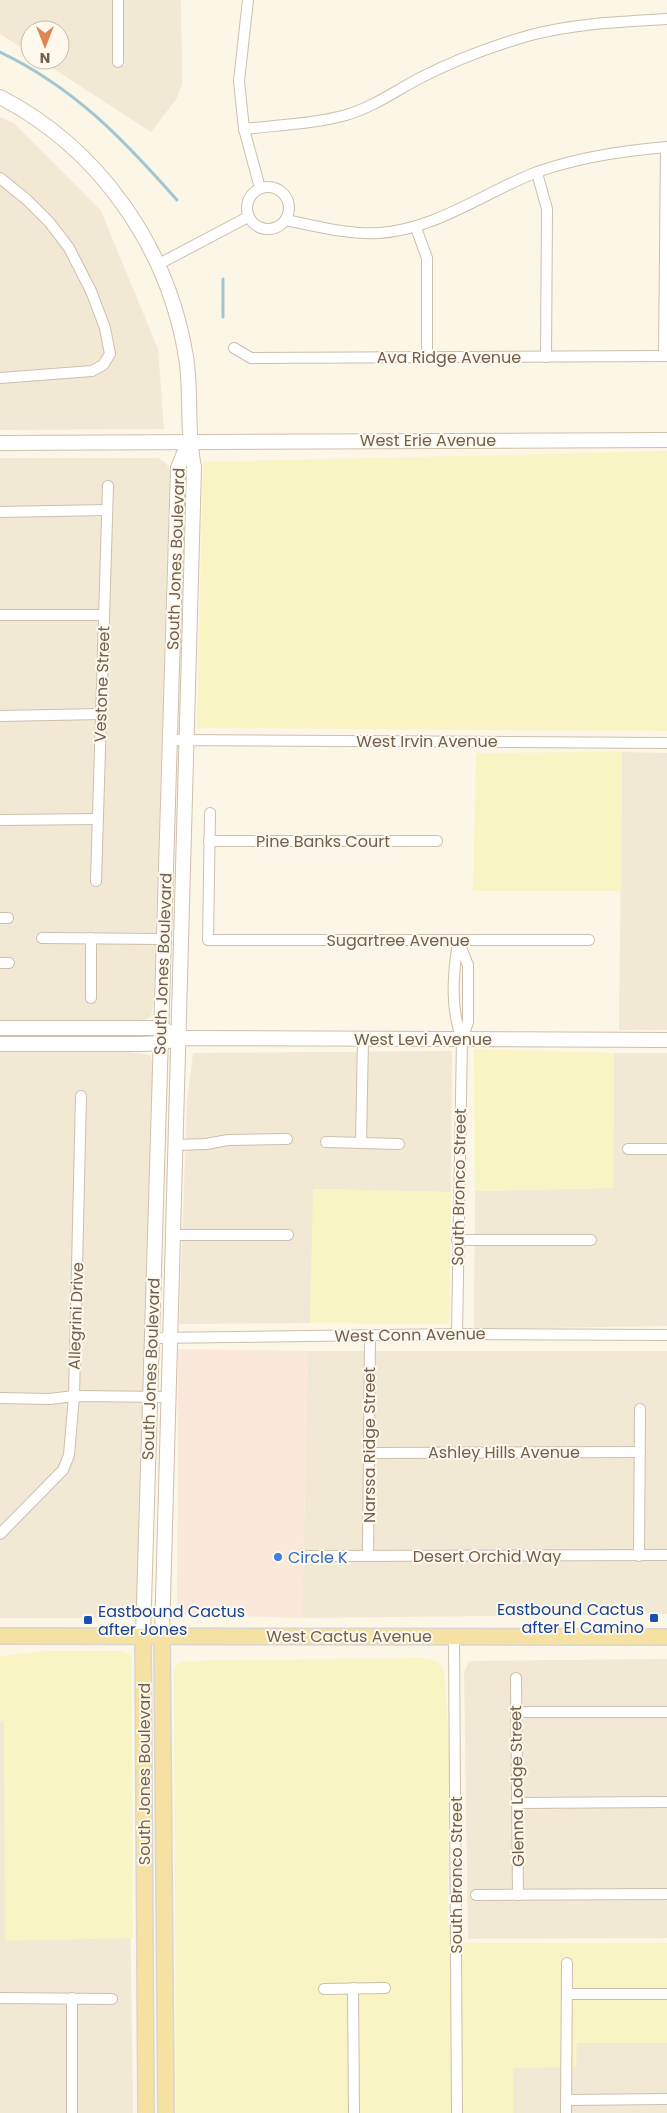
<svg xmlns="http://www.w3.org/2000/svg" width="667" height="2113" viewBox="0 0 667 2113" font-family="Poppins,sans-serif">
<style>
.residential{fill:#f2e9d5}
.commercial{fill:#fae8da}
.sand{fill:#f8f4c3}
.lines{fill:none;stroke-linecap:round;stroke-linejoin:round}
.stream{stroke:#a2c5d4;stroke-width:3}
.street-casing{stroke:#ccbfad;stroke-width:12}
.secondary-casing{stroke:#cec0aa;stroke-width:16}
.primary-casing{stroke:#dad5d0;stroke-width:18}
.street{stroke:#fff;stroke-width:10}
.secondary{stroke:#fff;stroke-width:14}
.primary{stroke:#f5e2a2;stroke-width:15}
.shop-dot{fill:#3f7fe0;stroke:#fef9ec;stroke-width:2}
.transit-dot{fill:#1a4fb4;stroke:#fef9ec;stroke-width:2}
.labels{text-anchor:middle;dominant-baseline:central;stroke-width:4;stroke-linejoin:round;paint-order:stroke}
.street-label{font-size:16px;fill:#725f4c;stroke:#fef9ec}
.shop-label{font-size:16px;fill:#366cbe;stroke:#fef9ec;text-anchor:start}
.transit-label{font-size:16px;fill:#164399;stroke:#fef9ec;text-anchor:end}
</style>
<rect width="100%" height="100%" fill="#fbf6e6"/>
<g class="residential">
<polygon points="0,0 181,0 182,84 177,98 151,132 40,60 60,60 60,30 30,30 30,53 0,34"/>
<polygon points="0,117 14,123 101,211 158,349 164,429 0,430"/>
<polygon points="0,458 158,458 166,463 170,470 154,999 151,1017 143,1020 0,1021"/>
<polygon points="622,752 667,753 667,1030 619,1030"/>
<polygon points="123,1051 150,1055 153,1064 138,1603 134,1616 128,1618 0,1618 0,1052"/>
<polygon points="452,1051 451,1192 314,1189 310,1323 179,1324 187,1104 193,1053"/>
<polygon points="614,1053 667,1053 667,1326 474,1329 475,1191 613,1188"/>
<polygon points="308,1351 667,1351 667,1614 302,1618"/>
<polygon points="0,1659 127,1659 133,2113 0,2113"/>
<polygon points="667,1659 667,1938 468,1939 464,1672 469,1661"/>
<polygon points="667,2028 667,2113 432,2113 528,2030"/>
</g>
<polygon class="commercial" points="178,1349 308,1351 302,1618 177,1614"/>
<g class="sand">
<polygon points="667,451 667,731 197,728 203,462"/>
<polygon points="622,752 621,891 473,891 476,753"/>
<polygon points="474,1049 614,1053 613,1188 475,1191"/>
<polygon points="313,1189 451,1192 449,1324 310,1323"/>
<polygon points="46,1651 122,1651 129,1654 131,1657 133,1938 5,1941 4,1720 0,1723 0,1656"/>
<polygon points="422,1658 435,1661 444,1670 449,1742 448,1927 464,1943 667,1943 667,2043 577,2043 576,2067 513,2068 513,2113 176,2113 174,1672 177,1665 183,1661"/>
</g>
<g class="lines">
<g class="stream">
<path d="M0,52C75,88 123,139 177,200"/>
<polyline points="223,279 223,317"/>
</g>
<g class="street-casing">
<g id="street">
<polyline points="248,0 239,81 244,129 260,188"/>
<polyline points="118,62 118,0"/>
<path d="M244,129C278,125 314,124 346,115C373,107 394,92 418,79C453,61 492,46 531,35C576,23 621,22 667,19"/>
<polyline points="537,173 547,209 546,357"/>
<polyline points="0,178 26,199 50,223 69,248 91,291 105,328 110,354 103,365 92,371 0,378"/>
<circle cx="268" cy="208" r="21"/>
<path d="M286,220C316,226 349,235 379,233C437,229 485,192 537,172C580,157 622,151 667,147"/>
<polyline points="416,228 427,258 427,357"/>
<polyline points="157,265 248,217"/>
<polyline points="234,348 251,358 667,356"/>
<polyline points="664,356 666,147"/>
<polyline points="0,512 107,510"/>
<polyline points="0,615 104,615"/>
<polyline points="0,716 101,714"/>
<polyline points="170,740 667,743"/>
<polyline points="210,813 208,940 589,940"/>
<polyline points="0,820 98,819"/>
<polyline points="209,841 437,841"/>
<polyline points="96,881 108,486"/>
<polyline points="0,918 8,918"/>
<polyline points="42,938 164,939"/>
<polyline points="91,938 91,998"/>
<path d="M458,942C453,974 450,1009 462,1039"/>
<polyline points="0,963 9,963"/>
<polyline points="326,1142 399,1144"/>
<polyline points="361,1143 363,1039"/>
<polyline points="176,1145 206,1144 228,1140 287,1139"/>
<polyline points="628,1149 667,1149"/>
<polyline points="174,1235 288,1235"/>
<polyline points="457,1240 591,1240"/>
<polyline points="457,1334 462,1039 468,1022 468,965 458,940"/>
<polyline points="152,1338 457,1334 667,1335"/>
<polyline points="0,1398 50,1399 74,1396 170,1397"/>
<polyline points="368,1453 640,1452"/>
<polyline points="0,1534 63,1470 69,1455 74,1396 81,1096"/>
<polyline points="368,1555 370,1336"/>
<polyline points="308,1556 667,1555"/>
<polyline points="639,1556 640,1409"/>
<polyline points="454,1636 457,2113"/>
<polyline points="516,1678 518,1895"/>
<polyline points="516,1712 667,1712"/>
<polyline points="519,1803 667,1802"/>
<polyline points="476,1895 667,1894"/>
<polyline points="353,1988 354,2113"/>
<polyline points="324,1989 385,1988"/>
<polyline points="567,1994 667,1994"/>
<polyline points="0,1998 112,1999"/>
<polyline points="72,1998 72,2113"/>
<polyline points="566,2100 667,2099"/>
<polyline points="566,2113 567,1963"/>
</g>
</g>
<g class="secondary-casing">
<g id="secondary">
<path d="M0,97C99,148 168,247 186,357C192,394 186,430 194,467L162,1636"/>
<polyline points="0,443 667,440"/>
<polyline points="0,1028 162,1028 170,1033"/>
<polyline points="0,1044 142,1044 161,1043 179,1038 667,1040"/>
<polyline points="143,1636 178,468 189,441"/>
</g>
</g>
<g class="primary-casing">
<g id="primary">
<polyline points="0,1636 667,1637"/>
<polyline points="143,1636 146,2113"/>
<polyline points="162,1636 166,2113"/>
</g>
</g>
<use href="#street" class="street"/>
<use href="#secondary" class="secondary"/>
<use href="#primary" class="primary"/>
</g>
<circle class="shop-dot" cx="278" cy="1557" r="5"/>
<g class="transit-dot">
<rect x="649" y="1613" width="10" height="10" rx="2.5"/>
<rect x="83" y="1615" width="10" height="10" rx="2.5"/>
</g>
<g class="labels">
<g class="street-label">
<text x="449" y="357">Ava Ridge Avenue</text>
<text x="428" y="440">West Erie Avenue</text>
<text transform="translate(176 559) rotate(-88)">South Jones Boulevard</text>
<text transform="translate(102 684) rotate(-88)">Vestone Street</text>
<text x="427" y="741">West Irvin Avenue</text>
<text x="323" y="841">Pine Banks Court</text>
<text x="398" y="940">Sugartree Avenue</text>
<text transform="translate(163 964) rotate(-88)">South Jones Boulevard</text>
<text x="423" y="1039">West Levi Avenue</text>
<text transform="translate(459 1187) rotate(-89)">South Bronco Street</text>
<text transform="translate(76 1316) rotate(-88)">Allegrini Drive</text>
<text transform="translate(410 1335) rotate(-1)">West Conn Avenue</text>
<text transform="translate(151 1369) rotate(-88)">South Jones Boulevard</text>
<text transform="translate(369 1445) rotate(-90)">Narssa Ridge Street</text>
<text x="504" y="1452">Ashley Hills Avenue</text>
<text x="487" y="1556">Desert Orchid Way</text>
<text x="349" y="1636">West Cactus Avenue</text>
<text transform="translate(144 1774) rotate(-90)">South Jones Boulevard</text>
<text transform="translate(517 1786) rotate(-91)">Glenna Lodge Street</text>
<text transform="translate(456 1875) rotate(-90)">South Bronco Street</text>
</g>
<g class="shop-label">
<text x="288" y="1557">Circle K</text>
</g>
<g class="transit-label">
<text x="644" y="1609">Eastbound Cactus<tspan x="644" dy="18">after El Camino</tspan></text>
<text x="98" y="1611" text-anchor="start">Eastbound Cactus<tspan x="98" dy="18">after Jones</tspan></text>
</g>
</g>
<g transform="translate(45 45) rotate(180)"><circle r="24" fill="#fef9ec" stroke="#c6bbac"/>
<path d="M0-4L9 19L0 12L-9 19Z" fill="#dd8653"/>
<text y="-8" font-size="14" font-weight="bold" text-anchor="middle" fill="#725f4c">N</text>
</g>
</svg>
